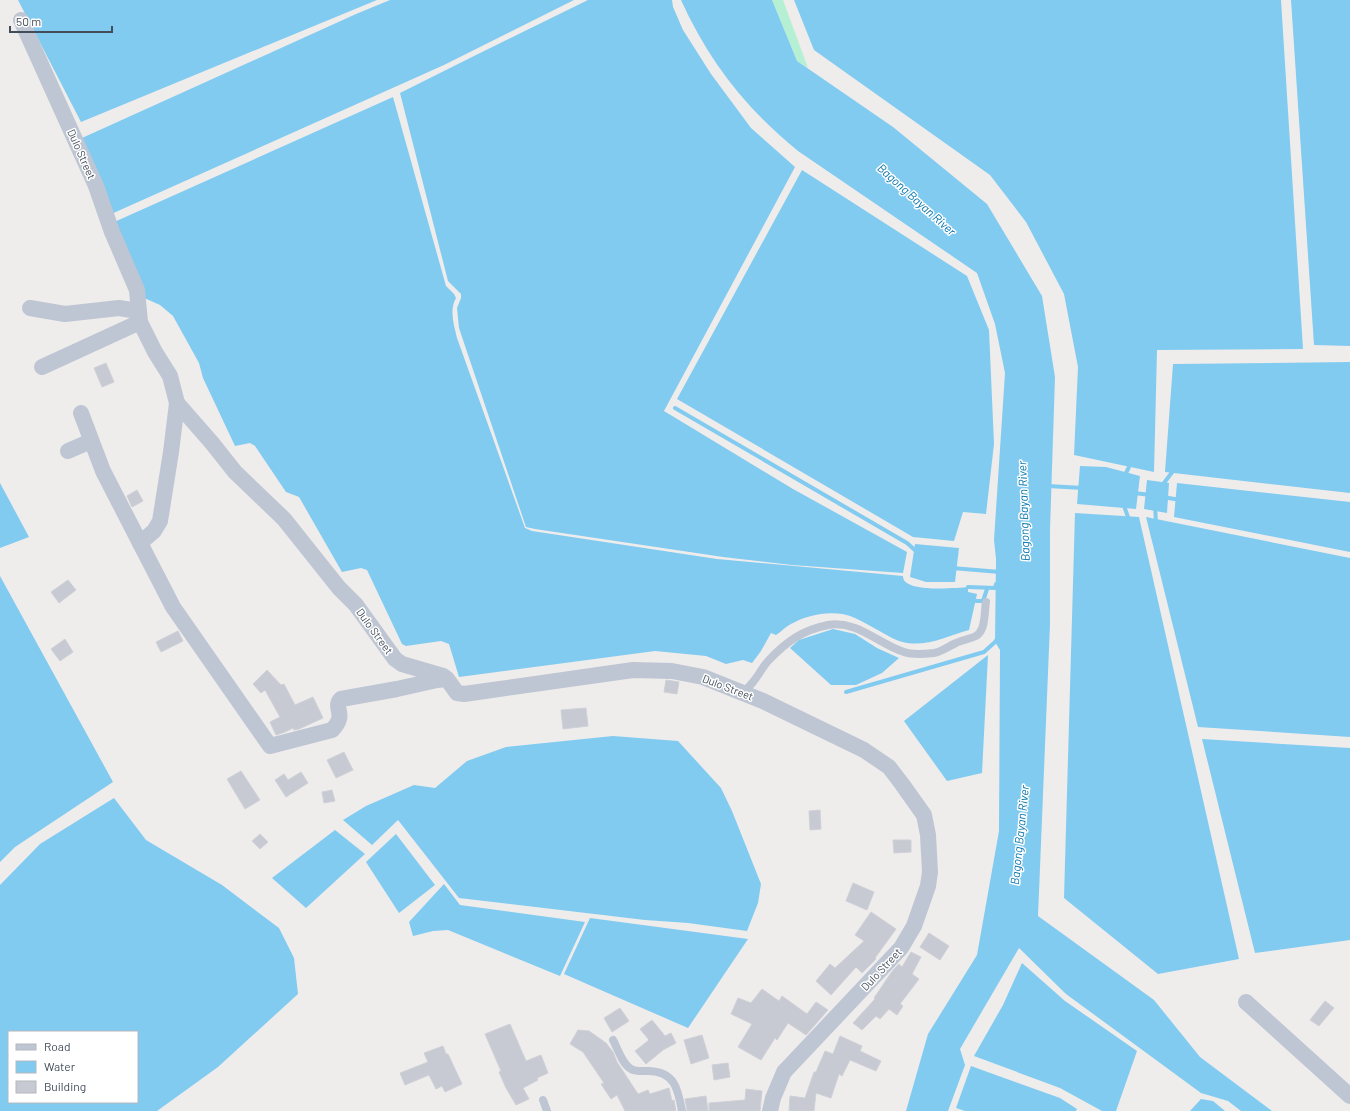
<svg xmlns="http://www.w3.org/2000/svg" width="1350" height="1111" viewBox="0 0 1350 1111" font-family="Barlow,sans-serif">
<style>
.green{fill:#b6f0d4}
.water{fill:#81cbf0;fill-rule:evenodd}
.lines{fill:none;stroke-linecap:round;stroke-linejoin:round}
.stream{stroke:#81cbf0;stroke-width:4}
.building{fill:#c7cad2;stroke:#cfd1d8}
.service{stroke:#bec6d3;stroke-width:8}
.minor{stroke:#bec6d3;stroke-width:16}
.labels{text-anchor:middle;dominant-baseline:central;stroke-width:3;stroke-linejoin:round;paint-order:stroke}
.street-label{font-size:11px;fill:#434d5a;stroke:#fff}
.water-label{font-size:12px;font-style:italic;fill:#0574ac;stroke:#fff}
</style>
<rect width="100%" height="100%" fill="#efecec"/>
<polygon class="green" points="772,0 783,0 808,68 797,61"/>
<g class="water">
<polygon points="18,0 377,0 81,122"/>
<polygon points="390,0 574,0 444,65 109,215 82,138 356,14"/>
<polygon points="588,0 672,0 673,7 683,30 711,74 751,128 795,167 664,411 793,489 907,552 903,573 792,565 723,557 535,529 526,527 459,328 457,308 461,298 461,294 448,281 400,93 474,56"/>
<path d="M681,0H772L797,61L893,127L987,204L1042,296L1055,377L1050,530V624L1038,916L1154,1000L1200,1057L1272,1111H1241L1228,1101L1201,1093L1066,994L1019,948L960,1049L965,1065L948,1111H906L928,1034L977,955L999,831L1000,650L995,642L996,559L994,540L1005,373L995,324L977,273L798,151C746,109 708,60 681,0Z"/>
<polygon points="794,0 1281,0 1303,349 1157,350 1154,472 1074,455 1078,367 1064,294 1026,222 990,175 814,50"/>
<polygon points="1291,0 1350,0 1350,346 1314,345"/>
<path d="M393,97L446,286L454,294L456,298C449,310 454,325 457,338L525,528L532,531L717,559L903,576C902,593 956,588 968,587V592L977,594L969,630C948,636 929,646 907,643C895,641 885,634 874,628C868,625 862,621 855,618C835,609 809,614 791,624C785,627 781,632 776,635L771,633L761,651L752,663L743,660L726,664L706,656L655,651L459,677L449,644L441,641L406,646L402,644L367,570L361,568L342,572L299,497L286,492L255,446L250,443L235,446L203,378L199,363L173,316L160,305L142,297L112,223Z"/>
<polygon points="802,170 967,276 989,330 994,444 986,514 963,512 954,541 913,537 677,399"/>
<polygon points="1350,362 1350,493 1165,472 1173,364"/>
<polygon points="1080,466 1106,467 1140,476 1136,509 1077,504"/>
<polygon points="1147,480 1169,483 1167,513 1144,509"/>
<polygon points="0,483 29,537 0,548"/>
<polygon points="1177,483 1350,502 1350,552 1174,517"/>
<polygon points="1075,513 1139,517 1239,959 1158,974 1064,898"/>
<polygon points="1146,517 1350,558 1350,737 1198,727"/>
<polygon points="915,544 959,548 955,582 926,582 910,577"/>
<polygon points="0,576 113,782 15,847 0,862"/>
<polygon points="833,629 855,634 877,648 899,658 882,673 856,685 831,685 790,648 799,640"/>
<polygon points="988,655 982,773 947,781 904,721"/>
<polygon points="613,736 678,741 721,788 732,811 761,884 758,903 747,931 688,923 645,920 459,898 398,820 372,845 343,820 366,806 414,785 435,788 467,761 506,747"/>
<polygon points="1202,739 1350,748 1350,940 1255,953"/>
<path d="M114,798L146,840L222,885L279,928L294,958L298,994L218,1067L157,1111H0V885L40,844ZM9,1032H137V1102H9Z"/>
<polygon points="335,830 365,854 306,908 272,878"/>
<polygon points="396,834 435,885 399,913 366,862"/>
<polygon points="444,884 460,905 585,922 560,976 448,930 433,931 413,936 409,922"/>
<polygon points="590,918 748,939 688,1028 564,974"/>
<polygon points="1022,963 1065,1001 1137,1051 1116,1111 1102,1111 1060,1088 974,1056 1003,1005"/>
<polygon points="971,1066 1060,1098 1077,1109 1076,1111 965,1111 956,1108"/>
<polygon points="1201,1099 1213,1101 1225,1111 1190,1111"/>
</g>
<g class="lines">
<g class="stream">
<polyline points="675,408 907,543 917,552"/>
<polyline points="1124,477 1129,467"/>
<polyline points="1047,487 1048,486 1083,488"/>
<polyline points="1161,487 1173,471"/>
<polyline points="1134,493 1151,495"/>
<polyline points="1163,497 1180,500"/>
<polyline points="1123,503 1129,520"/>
<polyline points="1155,505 1156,523"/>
<polyline points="952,568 1000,572 1000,570"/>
<polyline points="968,587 995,588 996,584"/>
<polyline points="976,601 983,601 987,589"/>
<polyline points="846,692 984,652 995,642 998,638"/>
</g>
</g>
<g class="building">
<polygon points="106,363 114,382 102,387 94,368"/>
<polygon points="137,490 143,501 132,507 127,496"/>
<polygon points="68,580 76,590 59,603 51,592"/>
<polygon points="178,631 183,641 161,652 156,642"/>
<polygon points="65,639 73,652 60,661 51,649"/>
<polygon points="267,670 281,685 284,684 295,705 313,697 323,718 299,729 294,730 293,728 285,732 276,735 270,722 280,717 265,690 261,693 253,684"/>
<polygon points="666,680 679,682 677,694 664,692"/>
<polygon points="586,708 588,726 563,729 561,710"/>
<polygon points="344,752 353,770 336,778 327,760"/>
<polygon points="241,771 260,800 245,809 227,779"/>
<polygon points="301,772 308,783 286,797 275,780 284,774 288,780"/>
<polygon points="332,790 335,801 324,803 322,792"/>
<polygon points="820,810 821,829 810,830 809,811"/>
<polygon points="260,834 268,842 260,849 252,841"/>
<polygon points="893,840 911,840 911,852 894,853"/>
<polygon points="853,883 874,892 867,910 846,901"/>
<polygon points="871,912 896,929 875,958 876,959 862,973 856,967 831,995 816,981 830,964 835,968 864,941 855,935"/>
<polygon points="929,933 949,946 940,960 920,947"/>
<polygon points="911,952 921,957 912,974 919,979 900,1004 903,1006 897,1015 889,1009 880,1019 876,1016 862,1030 853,1023 875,999 874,998 893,970 899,964 902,967"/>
<polygon points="762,989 779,1001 782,996 807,1014 816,1002 828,1010 806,1035 788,1023 777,1040 775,1038 761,1060 738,1047 752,1024 731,1014 738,998 751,1003"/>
<polygon points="1325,1001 1334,1008 1319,1026 1310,1020"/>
<polygon points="620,1008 629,1021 612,1032 604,1018"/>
<polygon points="652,1020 665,1036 671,1033 676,1043 663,1050 646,1064 635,1051 649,1040 640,1029"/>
<polygon points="510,1024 526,1061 541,1055 548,1073 537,1078 538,1080 523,1088 529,1099 516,1105 506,1088 499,1072 501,1071 485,1034"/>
<polygon points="578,1030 589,1031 606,1043 613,1052 617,1062 638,1094 648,1090 650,1094 669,1088 672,1101 674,1100 676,1111 625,1111 617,1095 611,1099 601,1084 604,1083 583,1052 570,1044"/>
<polygon points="702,1035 709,1058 691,1064 684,1040"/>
<polygon points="840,1036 862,1046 860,1051 881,1061 876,1071 850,1060 842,1076 839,1074 831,1098 816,1093 814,1111 789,1111 790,1096 805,1098 814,1072 816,1072 825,1051 833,1054"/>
<polygon points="443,1046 446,1054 448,1054 462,1084 445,1092 442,1086 436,1089 429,1075 405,1085 400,1073 428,1062 424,1053"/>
<polygon points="728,1063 730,1077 714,1080 712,1065"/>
<polygon points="746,1089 762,1091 760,1111 709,1111 709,1103 745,1100"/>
<polygon points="706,1096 708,1111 687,1111 685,1099"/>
</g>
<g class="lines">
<g class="service">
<path d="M743,693C746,689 750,686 753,682C759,675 763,666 769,660C787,641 803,630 828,625C858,620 878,644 904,652C912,655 925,654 934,653C941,652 949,646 956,643C962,640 970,639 976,636C986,630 984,613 986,602"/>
<path d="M613,1040C618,1049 622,1064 631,1069C636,1072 644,1071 649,1071C675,1072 678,1089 682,1111"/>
<polyline points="543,1100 547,1111"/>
</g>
<g class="minor">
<path d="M21,20L96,186L112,232L137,290L140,322L155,352L170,376L177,403L171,452L160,521L154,531L140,543L173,607L270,746L332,730C348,714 332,708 341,699L397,689L437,680L446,679"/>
<polyline points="30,308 65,314 119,308 138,311"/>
<polyline points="42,367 140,322"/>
<polyline points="177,403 212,443 235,472 284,519 339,588 356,605 395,659 402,664 443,676 447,679 457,693 464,694 633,670 672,671 703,677 763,701 864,750 889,767 902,784 924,815 928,835 930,872 928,886 914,926 901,948 784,1072 773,1098 770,1111"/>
<polyline points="81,413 103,471 140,543"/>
<polyline points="68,451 91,441"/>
<polyline points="1246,1002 1350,1096"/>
</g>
</g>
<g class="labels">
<g class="street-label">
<text transform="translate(82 154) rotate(66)">Dulo Street</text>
<text transform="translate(375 631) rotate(54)">Dulo Street</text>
<text transform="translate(728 687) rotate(21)">Dulo Street</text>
<text transform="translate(881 969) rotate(-47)">Dulo Street</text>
</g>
<g class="water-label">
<text transform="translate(917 199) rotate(42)">Bagong Bayan River</text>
<text transform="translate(1023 511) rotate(-92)">Bagong Bayan River</text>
<text transform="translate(1019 835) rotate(-84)">Bagong Bayan River</text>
</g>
</g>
<rect x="8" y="1031" width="130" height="72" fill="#ffffff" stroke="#b4b8bd"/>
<rect x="16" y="1044" width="20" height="6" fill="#bec6d3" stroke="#b4b8bd"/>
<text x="44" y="1051" font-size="12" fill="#434d5a">Road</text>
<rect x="16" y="1061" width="20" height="12" fill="#81cbf0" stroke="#b4b8bd"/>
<text x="44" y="1071" font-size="12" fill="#434d5a">Water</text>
<rect x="16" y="1081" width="20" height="12" fill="#c7cad2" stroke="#b4b8bd"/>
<text x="44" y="1091" font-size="12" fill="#434d5a">Building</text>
<path d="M10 26v6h102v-6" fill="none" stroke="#434d5a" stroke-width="2"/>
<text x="16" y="26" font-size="12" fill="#434d5a" stroke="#ffffff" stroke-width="3" paint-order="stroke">50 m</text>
</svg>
